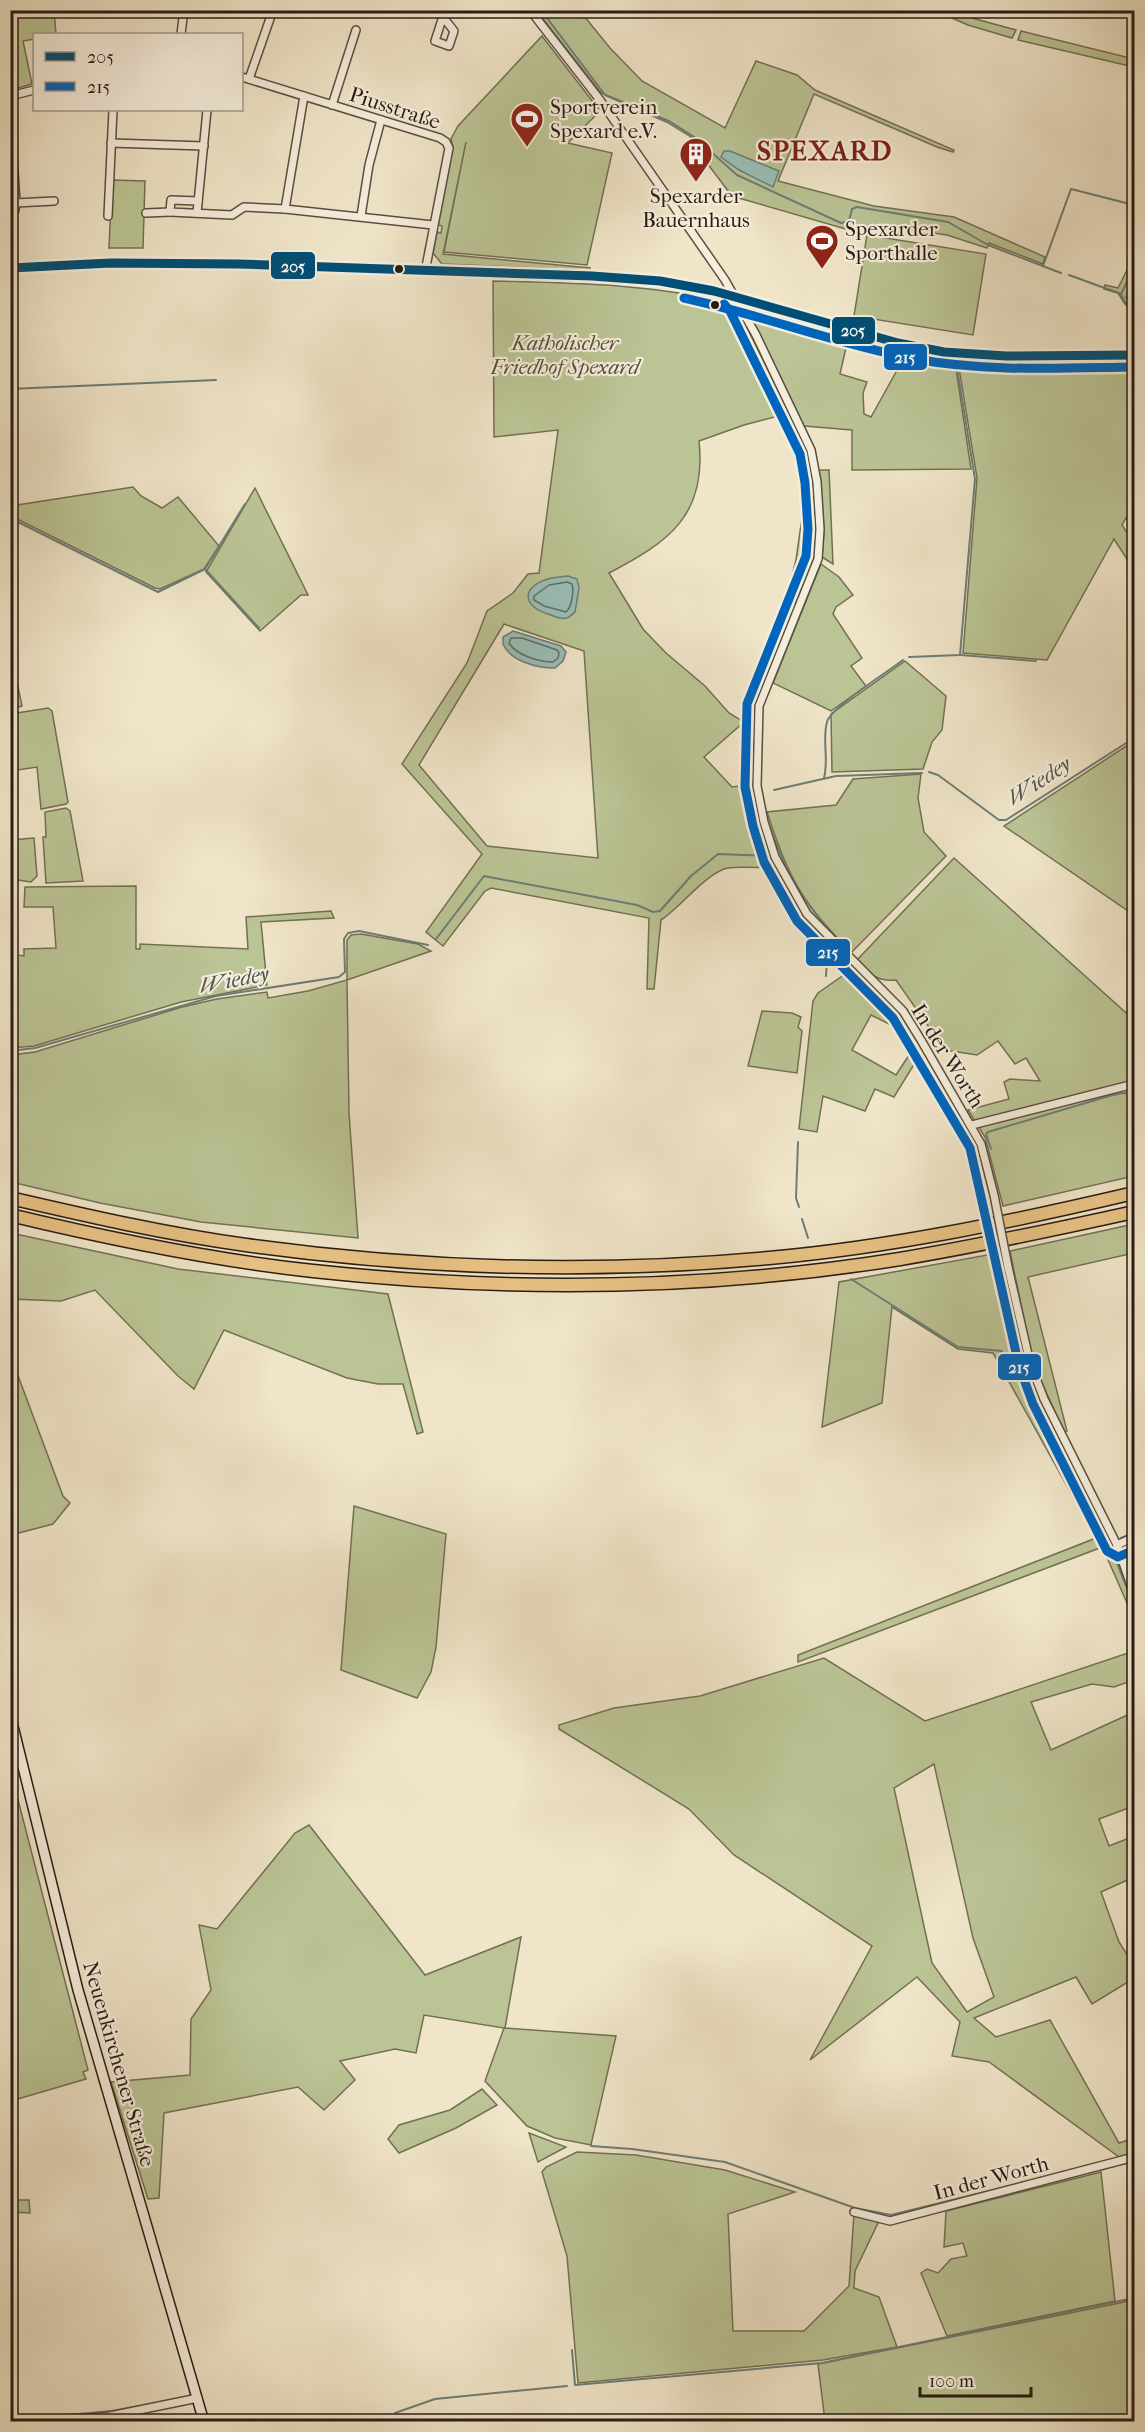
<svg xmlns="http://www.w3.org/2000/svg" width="1145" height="2432" viewBox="0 0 1145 2432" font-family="'IM FELL French Canon',serif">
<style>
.green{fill:#bbc495;stroke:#727054;stroke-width:1.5;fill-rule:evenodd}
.water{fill:#9abfb8;stroke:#6c7d76;stroke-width:1.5}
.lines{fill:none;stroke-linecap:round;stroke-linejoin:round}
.shore{stroke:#616d66;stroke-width:1.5}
.stream{stroke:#6c7d76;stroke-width:2}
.street-casing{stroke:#5a4e40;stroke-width:10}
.secondary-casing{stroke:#281b13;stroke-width:12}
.highway-casing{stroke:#281b13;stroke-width:15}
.street{stroke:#f5eedc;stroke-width:7}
.secondary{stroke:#f5eedc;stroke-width:9}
.highway{stroke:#e8c284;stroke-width:12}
.street-bridge-casing{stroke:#5a4e40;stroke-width:10;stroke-linecap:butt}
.street-bridge{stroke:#f5eedc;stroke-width:7}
.bus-1-casing{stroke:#f5eedc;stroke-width:14}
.bus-2-casing{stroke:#f5eedc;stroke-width:14}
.bus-1{stroke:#004f76;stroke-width:9}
.bus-2{stroke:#0065bd;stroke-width:9}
.bus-dot{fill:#281b13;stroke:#f5eedc;stroke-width:2}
.labels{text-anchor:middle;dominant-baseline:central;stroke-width:4.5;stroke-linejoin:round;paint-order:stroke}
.poi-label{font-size:21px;fill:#281b13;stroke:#f5eedc;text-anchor:start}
.street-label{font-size:21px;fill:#281b13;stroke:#f5eedc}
.park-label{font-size:21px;font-style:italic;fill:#544e3a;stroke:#f5eedc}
.water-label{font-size:22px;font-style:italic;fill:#50544d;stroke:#f5eedc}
.district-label{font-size:27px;font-weight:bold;letter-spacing:1.5px;fill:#7a1f14;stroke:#f5eedc}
.line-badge{stroke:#f5eedc;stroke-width:2}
.badge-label{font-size:16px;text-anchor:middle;font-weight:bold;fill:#fff}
</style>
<rect width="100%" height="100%" fill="#f0e5c9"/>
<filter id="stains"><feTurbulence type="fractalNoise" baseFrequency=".00333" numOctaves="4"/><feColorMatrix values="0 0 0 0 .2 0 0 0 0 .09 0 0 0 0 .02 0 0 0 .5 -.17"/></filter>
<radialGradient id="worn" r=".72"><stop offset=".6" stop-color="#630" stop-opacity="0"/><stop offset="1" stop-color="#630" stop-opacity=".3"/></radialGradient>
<g class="green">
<polygon points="11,10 54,11 56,34 34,34 34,39 23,41 32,84 11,90"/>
<polygon points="537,11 580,11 610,48 642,81 725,128 756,61 797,75 815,90 954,150 953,152 937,147 814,94 778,181 874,206 954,217 1045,257 1043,264 989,243 987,248 947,235 877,225 849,230 732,196 694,146 699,140 669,121 601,93"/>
<polygon points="936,11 958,11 972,18 1016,30 1012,38 968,25"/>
<polygon points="1021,31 1134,59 1134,67 1018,40"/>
<polygon points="542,36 600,111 568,143 612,153 587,265 444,252 466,142 443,254 590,268 589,270 442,264 433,253 437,232 441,233 442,226 438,225 453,147 451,139 458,126"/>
<polygon points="112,180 145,181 143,248 109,248"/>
<polygon points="867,235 986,254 973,335 854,316"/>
<polygon points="1134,256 1134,279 1126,297 1134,306 1134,313 1125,304 1118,293 1104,289 1105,285 1118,288"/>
<path d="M493,281C574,283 655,284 735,304L790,413L744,425L699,441C707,515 669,542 609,573L643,629L666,653L705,686L729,713L744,722L704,757L732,787L752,784L753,818L771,868C758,868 741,866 728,868C707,872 680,908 661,920L654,989H647L649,918L491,888L485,891L443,946L426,932L482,854L402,764L467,663L487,611L513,593L528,574L539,573L558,430L494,437ZM504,624L584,651L598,858L487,846L419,765Z"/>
<polygon points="753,309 825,330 825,334 848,339 840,374 867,382 863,393 864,414 871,417 906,354 955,362 971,469 852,470 852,430 804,426 750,315"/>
<polygon points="958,362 1134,365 1134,512 1130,520 1126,518 1122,525 1134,543 1134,570 1114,539 1047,660 963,653 977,478"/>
<polygon points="819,470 829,470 833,564 822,557 824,531"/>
<polygon points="814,483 817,531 815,558 795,604 786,599 796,560 805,496"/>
<polygon points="133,487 141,496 162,508 178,497 219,546 204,569 160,589 155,588 11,516 11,506"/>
<polygon points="255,488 308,595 301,595 260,631 206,572"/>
<polygon points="821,564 839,577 853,595 836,607 833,614 862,658 851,666 866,686 831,711 773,683"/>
<polygon points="11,653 22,706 13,709 10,699"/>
<polygon points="905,661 946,696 942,730 932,742 923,769 832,772 831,714"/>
<polygon points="48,708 52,711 68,802 66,804 41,809 37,767 11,771 11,714"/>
<polygon points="1134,741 1134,915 1004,826"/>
<path d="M921,774L918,798L924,832L946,856L851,953C833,933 814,914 800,891C785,866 776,839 767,812L836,805L853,779Z"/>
<polygon points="66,808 70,811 83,881 46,883 43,837 46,837 45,812"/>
<polygon points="34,838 37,876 31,882 11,879 11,840"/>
<path d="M954,858L1134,1020C1134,1046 1131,1070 1130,1095L1134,1097V1176L1003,1206L985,1137L968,1110L1009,1099L1004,1082L1010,1079L1040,1081L1026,1058L1015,1064L998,1041L977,1055L945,1050L896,980C877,982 869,973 857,960Z"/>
<polygon points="136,886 136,949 140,949 140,944 248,949 246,917 331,911 334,918 261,922 267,985 181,1002 34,1046 11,1048 11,954 24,956 24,949 56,948 53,907 24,907 25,887"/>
<polygon points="361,934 418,944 431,951 347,980 349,1113 358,1238 201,1222 100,1203 11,1182 11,1055 35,1052 182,1007 217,999 267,992 268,998 308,991 347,980 347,940 351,935"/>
<polygon points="851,970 893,1013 889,1024 871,1015 852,1050 896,1075 913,1049 918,1058 894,1097 875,1089 865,1111 823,1096 817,1132 799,1129 813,1001 818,993"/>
<polygon points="762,1011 792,1013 801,1017 798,1027 802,1031 797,1073 748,1066"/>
<polygon points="1134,1224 1134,1253 1028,1277 1067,1431 1064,1432 1033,1363 1010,1251"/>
<polygon points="11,1233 178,1269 388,1294 423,1432 417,1434 403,1384 378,1384 347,1378 224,1330 194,1389 178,1376 95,1290 61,1301 11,1299"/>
<polygon points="998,1253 1025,1365 1041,1401 1113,1543 798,1662 798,1655 1096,1538 993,1353 958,1349 892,1307 882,1403 822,1427 839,1282"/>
<polygon points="11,1357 63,1496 70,1503 53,1524 11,1535"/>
<polygon points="354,1506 446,1534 436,1647 431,1672 417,1698 341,1670"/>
<polygon points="1115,1549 1134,1600 1134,1619 1105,1553"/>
<path d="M1134,1651V1680L1114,1687L1092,1684L1031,1702L1051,1750L1134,1712V1806L1099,1819L1109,1846L1134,1836V1877L1101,1892L1119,1942L1133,1964L1128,1982L1092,2004L1076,1977L974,2018L996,2037L1050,2020L1119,2143L1134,2138V2153L1119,2157L989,2062L952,2056L960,2022L917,1977L810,2060L872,1946L734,1855L689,1809L559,1729V1725L614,1708L700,1696L824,1658L925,1721ZM934,1764L973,1938L994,1997L967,2012L932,1963L894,1788Z"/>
<polygon points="10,1769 88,2070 83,2072 86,2079 11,2101"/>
<polygon points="309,1825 425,1975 521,1937 505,2028 616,2036 591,2145 555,2138 527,2126 485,2081 504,2028 424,2015 416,2053 395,2049 340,2061 355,2080 324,2110 298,2087 164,2113 159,2198 148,2199 111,2082 190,2075 191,2019 211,1990 199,1925 217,1929 295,1833"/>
<polygon points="482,2089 497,2105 456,2128 399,2153 388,2139 399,2125 450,2110"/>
<polygon points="529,2133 566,2147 538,2162"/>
<polygon points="577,2152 636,2155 725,2170 795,2192 728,2214 733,2331 804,2331 849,2286 854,2214 879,2221 855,2271 854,2288 879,2297 897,2347 823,2360 578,2383 567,2256 542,2172 546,2167"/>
<polygon points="1101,2172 1115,2301 947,2336 921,2273 927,2269 938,2273 951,2259 967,2256 963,2243 944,2247 946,2211"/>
<polygon points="11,2200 29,2200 30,2213 11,2212"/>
<polygon points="1134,2300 1134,2421 825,2421 818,2364"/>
</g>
<g class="water">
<polygon points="724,151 730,151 779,171 773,187 739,170 721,157"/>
<path d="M568,576L577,579L579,588L575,612C574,613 568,618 567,618C561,620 554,616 548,614C522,606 521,587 548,579C554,577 561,577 568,576Z"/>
<path d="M513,631L561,646L566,652L563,661L555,668C538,668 511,662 503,644V637Z"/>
</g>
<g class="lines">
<g class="shore">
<path d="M567,582L572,584C574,591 572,607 566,612L544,606L534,600V596L549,585Z"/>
<path d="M511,638H522L557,650L559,653L558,658L553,662C539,662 516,655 509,643Z"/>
</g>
<g class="stream">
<polyline points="541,10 605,95 667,122 701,143 737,175 841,223 849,221 852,209 857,207 948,222 988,245 1061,273"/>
<polyline points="1043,266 1071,189 1134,205"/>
<polyline points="1069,275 1121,294 1125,302 1134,311"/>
<polyline points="1121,294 1134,268"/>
<polyline points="10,389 216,380"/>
<polyline points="10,518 158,592 205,569 245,504"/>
<polyline points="205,569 259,628"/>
<polyline points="960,655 1036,661"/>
<polyline points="909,657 960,655 975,479 956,362"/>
<polyline points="929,772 938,775 999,820 1006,820 1134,738"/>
<path d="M824,778C829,759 822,740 827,722C830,708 889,671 903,660"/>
<polyline points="774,790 836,776 922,773"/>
<polyline points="753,803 754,818 768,856 791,904 828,944 826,976"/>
<path d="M768,822C783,865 802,901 833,935"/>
<polyline points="436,939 484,876 637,905 653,912 660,911 691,876 718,854 768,856"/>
<polyline points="852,969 895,1013"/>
<polyline points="900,1020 918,1055"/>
<polyline points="10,1051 35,1048 216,996 339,977 345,972 344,939 348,933 359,931 428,945"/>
<polyline points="926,1071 967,1154 972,1156"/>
<polyline points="798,1142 796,1198 799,1207"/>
<polyline points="991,1149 986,1134 988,1132 1109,1096 1122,1093 1134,1094"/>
<polyline points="802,1219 808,1238"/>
<polyline points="851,1279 958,1347 1002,1351"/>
<polyline points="1008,1362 1108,1541"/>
<polyline points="1121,1538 1134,1533"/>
<polyline points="1113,1553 1134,1606"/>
<polyline points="591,2146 632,2149 725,2162 855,2208 891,2215 1001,2188"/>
<polyline points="1100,2170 1134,2161"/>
<polyline points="572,2350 575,2385 822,2363 1134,2298"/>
<polyline points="10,2420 112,2411 172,2400"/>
<polyline points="397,2422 395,2413 435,2399 567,2386"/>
</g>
<g class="street-casing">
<g id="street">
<polyline points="530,10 600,100 725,280 756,335 811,450 817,482 820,529 818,559 759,706 757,786 764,822 775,857 807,914 903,1011 921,1040 981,1144 994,1195"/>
<polyline points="443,17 454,31 449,46 435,41 445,10"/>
<polyline points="181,34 184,10"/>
<polyline points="242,77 440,138 446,142 449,148 425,272"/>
<polyline points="249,79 273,10"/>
<polyline points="10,96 34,90"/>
<polyline points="332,105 356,30"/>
<polyline points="10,110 16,203 15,210 10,215"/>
<polyline points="111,143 204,146"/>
<polyline points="198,201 171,200 170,212 232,215 244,207 285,209 433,225"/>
<polyline points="16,203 54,201"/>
<polyline points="285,209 304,96"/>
<polyline points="146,213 170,212"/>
<polyline points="197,213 207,110"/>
<polyline points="108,216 113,110"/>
<polyline points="361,216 369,165 381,120"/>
<polyline points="972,1125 1134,1084"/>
<polyline points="1008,1267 1030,1363 1044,1399 1117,1545 1134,1594"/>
<polyline points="1117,1545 1134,1537"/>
<polyline points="854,2212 890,2221 1134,2157"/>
<polyline points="46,2422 110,2416 198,2398"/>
</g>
</g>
<g class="secondary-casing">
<g id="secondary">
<polyline points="10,268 111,263 238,264 592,276 660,281 714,291 898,343 944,352 1006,356 1134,355"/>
<polyline points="10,1714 78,1990 204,2422"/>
</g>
</g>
<g class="highway-casing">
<g id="highway">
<path d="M10,1198C88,1216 166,1234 246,1245C419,1269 595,1274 769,1258C893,1247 1014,1221 1134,1193"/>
<path d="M10,1215C110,1239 211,1260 313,1271C507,1292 707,1290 900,1259C978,1246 1057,1229 1134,1212"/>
</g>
</g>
<use href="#street" class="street"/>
<use href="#secondary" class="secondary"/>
<use href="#highway" class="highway"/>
<g class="street-bridge-casing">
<polyline id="street-bridge" points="994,1195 1008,1267"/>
</g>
<use href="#street-bridge" class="street-bridge"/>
<g class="bus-1-casing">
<polyline id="bus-1" points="10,268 111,263 238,264 592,276 660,281 714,291 898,343 944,352 1006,356 1134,355"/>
</g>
<g class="bus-2-casing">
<g id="bus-2">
<path d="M684,298C762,315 837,344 915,359C987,372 1061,368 1134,367"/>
<polyline points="724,304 730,311 800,454 805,483 808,529 806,556 747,704 745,787 753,826 764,862 797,921 893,1018 970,1148 1019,1366 1033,1404 1107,1551 1118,1557 1134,1550"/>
</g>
</g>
<use href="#bus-1" class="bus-1"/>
<use href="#bus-2" class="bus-2"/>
</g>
<defs>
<g id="stadium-pin" transform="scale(1.725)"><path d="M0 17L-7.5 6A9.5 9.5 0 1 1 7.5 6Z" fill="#8f2418" stroke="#f5eedc"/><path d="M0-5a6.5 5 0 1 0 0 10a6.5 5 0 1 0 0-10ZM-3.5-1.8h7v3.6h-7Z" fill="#fff"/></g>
<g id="building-pin" transform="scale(1.725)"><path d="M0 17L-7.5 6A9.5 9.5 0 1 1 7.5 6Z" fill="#8f2418" stroke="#f5eedc"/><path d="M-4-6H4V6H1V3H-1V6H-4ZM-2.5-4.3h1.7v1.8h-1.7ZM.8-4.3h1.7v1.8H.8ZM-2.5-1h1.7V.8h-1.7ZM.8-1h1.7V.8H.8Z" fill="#fff"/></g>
</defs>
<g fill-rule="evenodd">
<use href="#stadium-pin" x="527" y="119"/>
<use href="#building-pin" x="696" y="154"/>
<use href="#stadium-pin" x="822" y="241"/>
</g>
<g class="bus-dot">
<circle cx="399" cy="269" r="5"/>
<circle cx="715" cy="305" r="5"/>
</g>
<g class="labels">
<g class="poi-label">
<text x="550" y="107">Sportverein<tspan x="550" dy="24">Spexard e.V.</tspan></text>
<text x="696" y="196" text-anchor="middle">Spexarder<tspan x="696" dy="24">Bauernhaus</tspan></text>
<text x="845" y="229">Spexarder<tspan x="845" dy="24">Sporthalle</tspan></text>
</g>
<g class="street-label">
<text transform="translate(395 108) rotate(18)">Piusstraße</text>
<text transform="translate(948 1056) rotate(58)">In der Worth</text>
<text transform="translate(119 2064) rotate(74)">Neuenkirchener Straße</text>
<text transform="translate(991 2178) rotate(-15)">In der Worth</text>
</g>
<g class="park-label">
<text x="565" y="343">Katholischer<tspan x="565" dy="24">Friedhof Spexard</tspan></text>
</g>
<g class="water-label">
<text transform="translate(1039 781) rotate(-33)">Wiedey</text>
<text transform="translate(234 980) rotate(-11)">Wiedey</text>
</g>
<g class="district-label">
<text x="825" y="151">SPEXARD</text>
</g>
</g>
<g class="line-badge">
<rect x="270" y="251" width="46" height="29" rx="6" fill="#004f76"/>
<rect x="831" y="316" width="45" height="29" rx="6" fill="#004f76"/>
<rect x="883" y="343" width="45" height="28" rx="6" fill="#0065bd"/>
<rect x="805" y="938" width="46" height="29" rx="6" fill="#0065bd"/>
<rect x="997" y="1353" width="45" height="28" rx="6" fill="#0065bd"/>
</g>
<g class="badge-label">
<text x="293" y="272">205</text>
<text x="853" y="336">205</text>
<text x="905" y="363">215</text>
<text x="828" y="958">215</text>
<text x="1019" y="1373">215</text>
</g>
<rect width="1145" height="2432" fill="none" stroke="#f0e5c9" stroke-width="36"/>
<rect x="12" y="12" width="1121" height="2408" fill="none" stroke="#281b13" stroke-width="3"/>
<rect x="18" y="18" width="1109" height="2396" fill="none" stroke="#281b13" stroke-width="1.5"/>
<rect x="33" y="33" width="210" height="78" fill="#f5eedc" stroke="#a39a8c" stroke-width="1.5"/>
<rect x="45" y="52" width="30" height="9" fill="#004f76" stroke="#a39a8c" stroke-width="1.5"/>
<text x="87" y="63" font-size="18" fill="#281b13">205</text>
<rect x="45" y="82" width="30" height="9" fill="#0065bd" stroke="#a39a8c" stroke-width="1.5"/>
<text x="87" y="93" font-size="18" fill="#281b13">215</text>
<path d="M920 2387v9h111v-9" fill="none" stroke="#281b13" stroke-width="3"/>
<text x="929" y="2387" font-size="18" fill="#281b13" stroke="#f5eedc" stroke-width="4.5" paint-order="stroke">100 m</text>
<rect width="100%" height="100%" filter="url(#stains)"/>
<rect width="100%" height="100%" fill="url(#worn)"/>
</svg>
